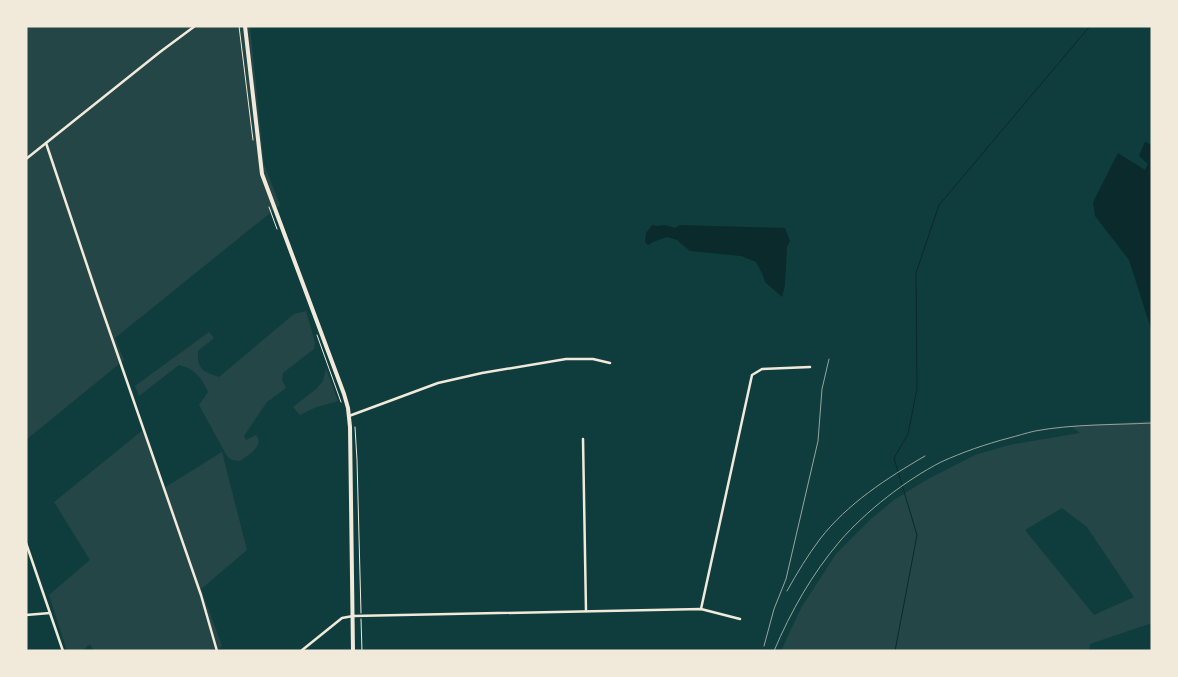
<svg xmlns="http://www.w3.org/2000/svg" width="1178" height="677" viewBox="0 0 1178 677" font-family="'Titillium Web',sans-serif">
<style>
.green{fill:#244646;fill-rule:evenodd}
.water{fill:#0a2a2b}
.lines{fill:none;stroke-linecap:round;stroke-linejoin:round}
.stream{stroke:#0a2a2b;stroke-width:1}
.path{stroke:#f1e9da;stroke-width:1}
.minor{stroke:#f1e9da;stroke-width:2.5}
.secondary{stroke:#f1e9da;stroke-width:4}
.rail{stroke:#97a49c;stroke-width:1}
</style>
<rect width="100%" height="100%" fill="#0f3d3e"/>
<g class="green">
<polygon points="26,26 250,26 264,164 280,205 115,338 124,360 26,440"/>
<path d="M306,311L315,342L314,349L283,373L282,380L286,388L267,402L244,436L246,440L256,435C265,446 248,455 240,461L232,460L227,456L199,405L208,392C202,378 194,368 179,365L139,396L135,386L209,332L214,338L198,351C197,369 203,372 219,377L294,314Z"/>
<polygon points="326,368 338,401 314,408 300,415 293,407 316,389 323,381"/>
<path d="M1152,421V623L1090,644L1089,651H781L801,608L836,554L871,519L894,500L926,480L975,455L1009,445L1080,433L1071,426ZM1062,508L1087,527L1134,597L1094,615L1025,530Z"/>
<polygon points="143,430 164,488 222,452 247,550 201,589 222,646 216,651 94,651 90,644 82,651 67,651 49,595 90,560 54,502"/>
</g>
<g class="water">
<polygon points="1145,142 1152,145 1152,332 1129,260 1095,216 1093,202 1118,153 1145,170 1148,164 1139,156"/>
<polygon points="652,225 657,226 665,225 675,228 680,225 785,228 790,241 787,247 785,285 782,297 765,282 762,273 756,262 741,256 690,251 677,240 667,237 653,242 648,245 645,242 646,233"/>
</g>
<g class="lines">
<polyline class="stream" points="895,651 917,535 894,458 908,434 917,389 916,273 939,205 1090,26"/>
<g class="path">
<polyline points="239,26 253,140"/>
<polyline points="269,207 277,229"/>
<polyline points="317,335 341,402"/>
<polyline points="355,427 357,460 361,613"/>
<polyline points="361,619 362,651"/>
</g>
<g class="minor">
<polyline points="46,143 97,295 201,595 217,651"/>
<polyline points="26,159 160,52 195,26"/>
<polyline points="349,416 438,383 482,373 566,359 593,359 610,363"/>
<polyline points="583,439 586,611"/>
<polyline points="26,543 63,651"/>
<polyline points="701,609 752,375 762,369 810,367"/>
<polyline points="26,615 50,613"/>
<polyline points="301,651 342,618 353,616 701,609 740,619"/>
</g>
<polyline class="secondary" points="245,26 262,174 344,394 348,408 350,427 353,651"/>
<g class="rail">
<path d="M787,591C797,573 808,555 820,539C847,504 887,478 925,456"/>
<polyline points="764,646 774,609 786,579 818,441 822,389 829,359"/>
<path d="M774,651C791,611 812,574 840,541C866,511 906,480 941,462C963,452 986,444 1009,438C1017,436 1026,433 1035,431C1073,424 1113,425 1152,423"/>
</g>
</g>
<rect width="1178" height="677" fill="none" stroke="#f1e9da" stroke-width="55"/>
</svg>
